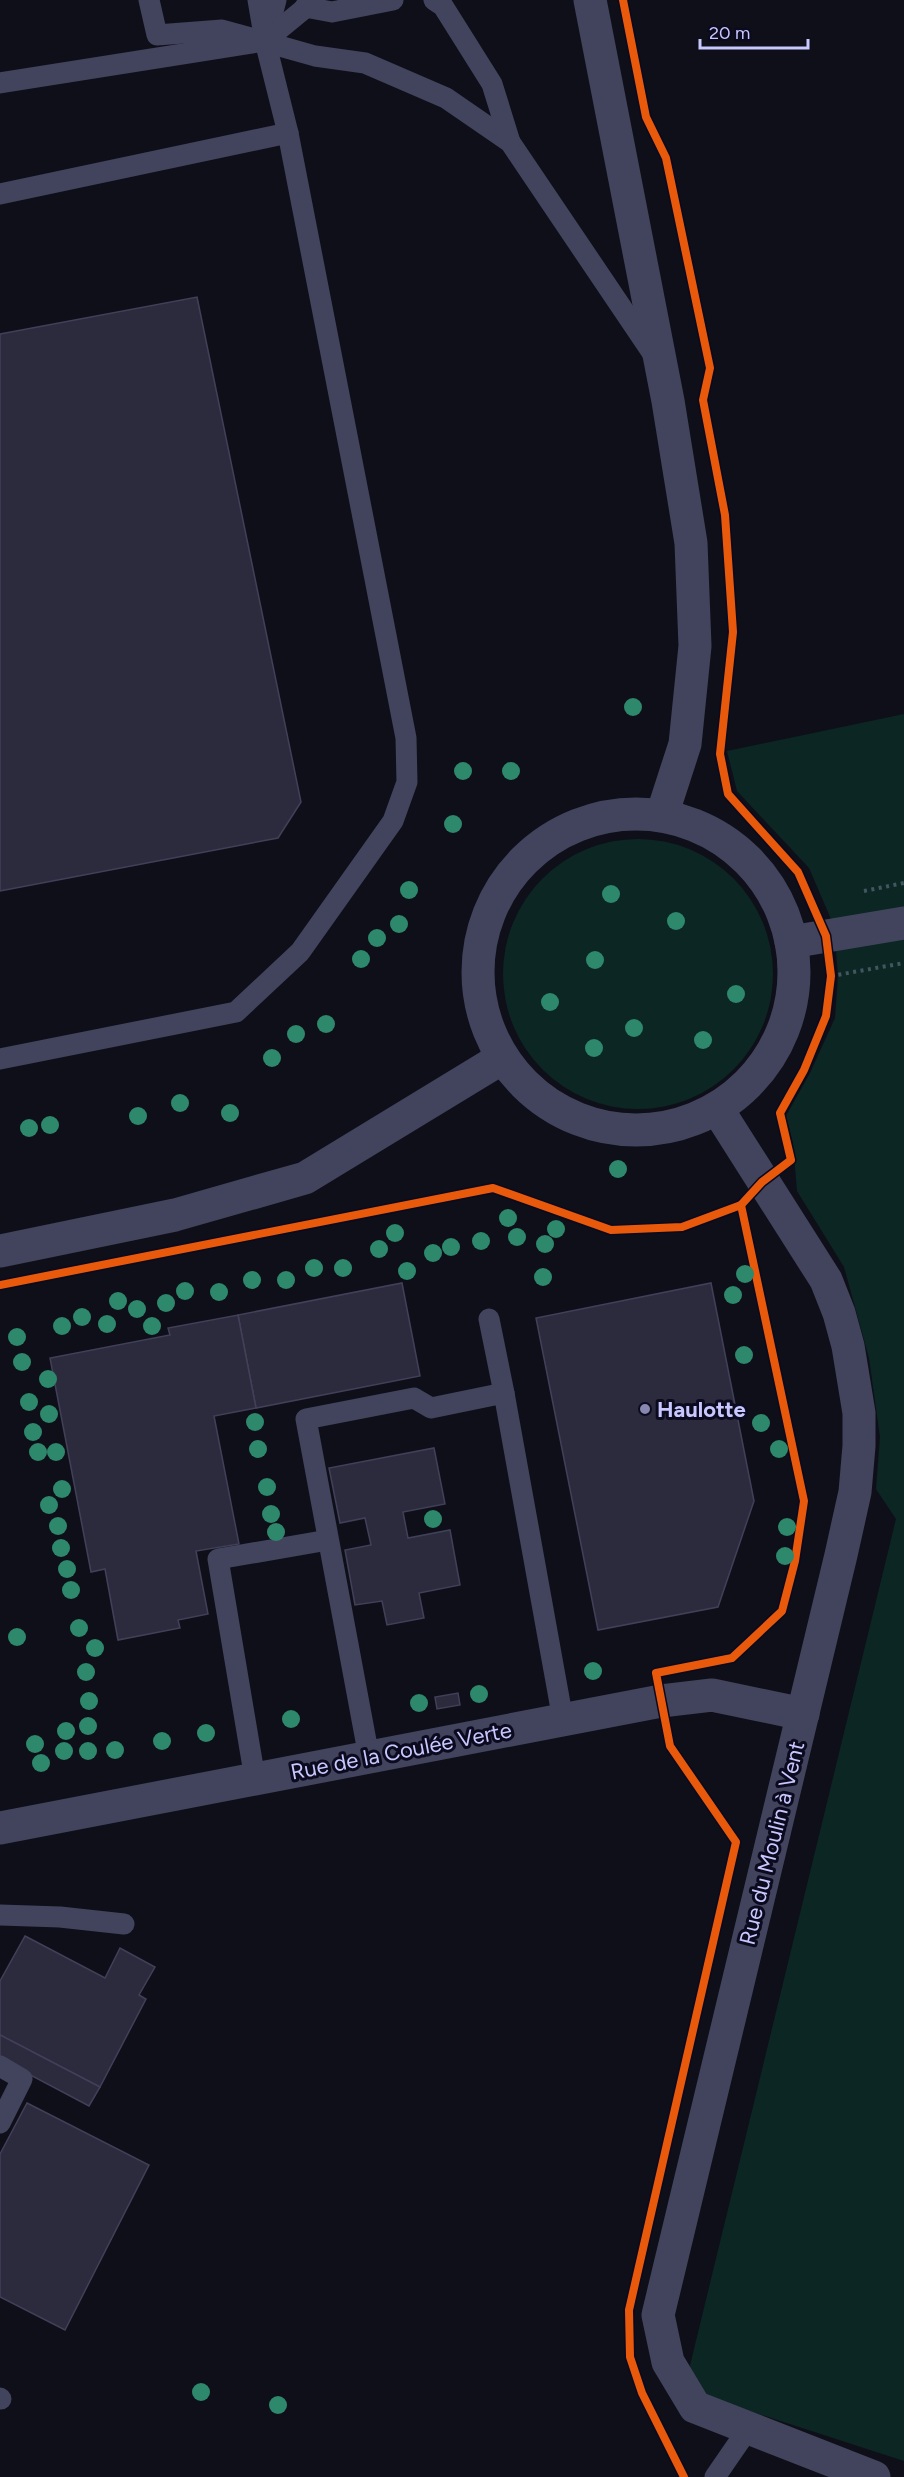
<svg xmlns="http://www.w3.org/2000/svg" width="904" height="2477" viewBox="0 0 904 2477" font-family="Figtree,sans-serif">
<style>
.green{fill:#0c2624}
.building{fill:#2c2b3e;stroke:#414059;stroke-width:1.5}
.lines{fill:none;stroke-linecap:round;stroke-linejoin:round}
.path{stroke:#425661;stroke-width:4;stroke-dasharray:3 4.5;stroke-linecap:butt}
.service{stroke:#42445d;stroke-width:21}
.minor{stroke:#42445d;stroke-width:33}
.tertiary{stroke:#42445d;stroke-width:33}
.cycleway-casing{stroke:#0b0a1f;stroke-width:11}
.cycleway{stroke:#e8590c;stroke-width:8}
.tree{fill:#2e886c}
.poi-dot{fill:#8787af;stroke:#0b0a1f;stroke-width:2}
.labels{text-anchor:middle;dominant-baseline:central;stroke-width:6;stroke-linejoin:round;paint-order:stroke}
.poi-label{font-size:22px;font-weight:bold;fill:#c8c8ff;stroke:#0b0a1f;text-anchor:start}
.street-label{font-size:22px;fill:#c8c8ff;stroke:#0b0a1f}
</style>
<rect width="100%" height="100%" fill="#0f0f1a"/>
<g class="green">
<polygon points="904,714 904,2461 734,2406 685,2386 896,1519 876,1489 880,1437 869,1358 844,1267 797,1191 793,1143 786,1116 810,1073 835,1018 838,976 834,926 809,868 737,791 727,751"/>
<circle cx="638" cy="974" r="135"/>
</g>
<g class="building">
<polygon points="197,297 301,802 278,838 0,891 0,334"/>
<polygon points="402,1283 420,1376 256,1408 238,1315"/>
<polygon points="711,1283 754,1501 718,1607 598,1630 536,1318"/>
<polygon points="238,1315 256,1408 214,1416 239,1544 196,1551 208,1614 178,1620 180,1628 118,1640 105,1569 91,1572 50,1358 170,1335 168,1328"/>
<polygon points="434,1448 445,1504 403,1512 408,1538 450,1530 460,1585 419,1593 424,1618 387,1625 382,1601 355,1605 345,1550 371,1545 365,1518 340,1523 329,1468"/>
<polygon points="458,1693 460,1705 437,1709 435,1697"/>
<polygon points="25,1936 105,1978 120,1948 155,1967 139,1995 146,1999 100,2087 0,2035 0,1981"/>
<polygon points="0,2035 100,2087 89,2106 0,2059"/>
<polygon points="27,2103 149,2165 65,2330 0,2297 0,2154"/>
</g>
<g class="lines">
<g class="path">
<polyline points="864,891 904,883"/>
<polyline points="831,976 904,963"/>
</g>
<g class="service">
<polyline points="149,0 157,35 222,30 315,56 365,63 446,98 510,142 653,354"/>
<polyline points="434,0 443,6 492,84 510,142"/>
<polyline points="305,7 332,12 393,0"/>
<polyline points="267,35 276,0"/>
<polyline points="0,83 265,41 315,0"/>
<polyline points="0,194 288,133"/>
<polyline points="0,1059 236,1012 300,952 393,821 407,782 406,738 288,133 265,41 258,0"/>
<polyline points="489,1319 504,1393"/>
<polyline points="369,1757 306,1419 414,1398 431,1408 504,1393 563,1720"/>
<polyline points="255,1779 218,1559 328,1540"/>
<polyline points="0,1915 60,1917 124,1924"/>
<polyline points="0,2066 22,2079 0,2123"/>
<polyline points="0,2398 1,2399"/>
<polyline points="715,2477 748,2429"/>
</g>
<g class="minor">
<polyline points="791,942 904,923"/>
<polyline points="718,1110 826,1280 839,1313 848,1346 859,1413 859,1446 855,1492 841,1555 658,2315 668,2362 695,2407 874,2477"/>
<polyline points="0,1828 661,1701 712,1695 803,1714"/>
</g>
<g class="tertiary">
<polyline points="590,0 668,401 691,543 695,646 685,744 662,815"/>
<circle cx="636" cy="972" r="158"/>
<polyline points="0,1251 175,1215 305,1178 502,1058"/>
</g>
<g class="cycleway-casing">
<g id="cycleway">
<polyline points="623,0 646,117 666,158 710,368 703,400 725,515 733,632 720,754 728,794 798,872 826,936 831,976 826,1016 804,1070 780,1113 791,1160 762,1182 741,1205"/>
<polyline points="0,1285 493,1188 611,1230 682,1227 741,1205 804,1501 795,1561 782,1611 732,1658 656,1673 670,1746 736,1842 629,2310 630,2357 642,2393 684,2477"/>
</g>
</g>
<use href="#cycleway" class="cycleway"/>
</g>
<g class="tree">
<circle cx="633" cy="707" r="9"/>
<circle cx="463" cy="771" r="9"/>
<circle cx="511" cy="771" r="9"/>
<circle cx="453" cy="824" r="9"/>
<circle cx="409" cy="890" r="9"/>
<circle cx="611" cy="894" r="9"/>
<circle cx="676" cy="921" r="9"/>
<circle cx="399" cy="924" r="9"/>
<circle cx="377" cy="938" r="9"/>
<circle cx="361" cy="959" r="9"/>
<circle cx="595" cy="960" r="9"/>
<circle cx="736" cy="994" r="9"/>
<circle cx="550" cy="1002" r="9"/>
<circle cx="326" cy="1024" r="9"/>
<circle cx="634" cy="1028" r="9"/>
<circle cx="296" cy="1034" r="9"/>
<circle cx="703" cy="1040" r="9"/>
<circle cx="594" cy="1048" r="9"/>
<circle cx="272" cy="1058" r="9"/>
<circle cx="180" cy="1103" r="9"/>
<circle cx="230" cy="1113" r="9"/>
<circle cx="138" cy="1116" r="9"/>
<circle cx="50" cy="1125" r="9"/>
<circle cx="29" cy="1128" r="9"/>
<circle cx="618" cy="1169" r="9"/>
<circle cx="508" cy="1218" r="9"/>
<circle cx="556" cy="1229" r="9"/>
<circle cx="395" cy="1233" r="9"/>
<circle cx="517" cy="1237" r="9"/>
<circle cx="481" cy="1241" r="9"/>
<circle cx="545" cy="1244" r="9"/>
<circle cx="451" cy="1247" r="9"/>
<circle cx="379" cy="1249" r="9"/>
<circle cx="433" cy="1253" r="9"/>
<circle cx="314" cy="1268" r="9"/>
<circle cx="343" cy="1268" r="9"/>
<circle cx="407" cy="1271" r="9"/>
<circle cx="745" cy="1274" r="9"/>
<circle cx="543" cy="1277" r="9"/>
<circle cx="252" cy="1280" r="9"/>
<circle cx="286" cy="1280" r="9"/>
<circle cx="185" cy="1291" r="9"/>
<circle cx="219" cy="1292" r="9"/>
<circle cx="733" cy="1295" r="9"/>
<circle cx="118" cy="1301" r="9"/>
<circle cx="166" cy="1303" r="9"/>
<circle cx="137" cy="1309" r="9"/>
<circle cx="82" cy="1317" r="9"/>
<circle cx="107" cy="1324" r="9"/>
<circle cx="62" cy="1326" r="9"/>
<circle cx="152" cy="1326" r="9"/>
<circle cx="17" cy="1337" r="9"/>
<circle cx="744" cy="1355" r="9"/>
<circle cx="22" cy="1362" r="9"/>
<circle cx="48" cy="1379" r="9"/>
<circle cx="29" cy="1402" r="9"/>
<circle cx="49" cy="1414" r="9"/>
<circle cx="255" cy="1422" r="9"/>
<circle cx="761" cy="1423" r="9"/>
<circle cx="33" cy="1432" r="9"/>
<circle cx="258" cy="1449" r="9"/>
<circle cx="779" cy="1449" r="9"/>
<circle cx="38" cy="1452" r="9"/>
<circle cx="56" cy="1452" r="9"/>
<circle cx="267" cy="1487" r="9"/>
<circle cx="62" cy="1489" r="9"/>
<circle cx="49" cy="1505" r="9"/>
<circle cx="271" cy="1514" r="9"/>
<circle cx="433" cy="1519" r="9"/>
<circle cx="58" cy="1526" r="9"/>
<circle cx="787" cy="1527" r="9"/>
<circle cx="276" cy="1532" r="9"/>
<circle cx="61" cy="1548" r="9"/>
<circle cx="785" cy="1556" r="9"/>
<circle cx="67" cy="1569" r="9"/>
<circle cx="71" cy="1590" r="9"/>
<circle cx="79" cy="1628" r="9"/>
<circle cx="17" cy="1637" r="9"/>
<circle cx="95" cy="1648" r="9"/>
<circle cx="593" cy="1671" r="9"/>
<circle cx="86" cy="1672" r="9"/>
<circle cx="479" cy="1694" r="9"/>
<circle cx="89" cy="1701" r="9"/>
<circle cx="419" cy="1703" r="9"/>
<circle cx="291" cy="1719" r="9"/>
<circle cx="88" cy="1726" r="9"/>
<circle cx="66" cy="1731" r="9"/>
<circle cx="206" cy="1733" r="9"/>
<circle cx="162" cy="1741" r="9"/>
<circle cx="35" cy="1744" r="9"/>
<circle cx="115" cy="1750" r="9"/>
<circle cx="64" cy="1751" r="9"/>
<circle cx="88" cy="1751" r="9"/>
<circle cx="41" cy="1763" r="9"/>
<circle cx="201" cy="2392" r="9"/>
<circle cx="278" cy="2405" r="9"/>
</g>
<circle class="poi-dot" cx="645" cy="1409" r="6"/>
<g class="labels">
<g class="poi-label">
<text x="657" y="1409">Haulotte</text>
</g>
<g class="street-label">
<text transform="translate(401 1751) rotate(-11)">Rue de la Coulée Verte</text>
<text transform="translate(772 1843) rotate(-76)">Rue du Moulin à Vent</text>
</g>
</g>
<path d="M700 39v9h108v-9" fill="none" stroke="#c8c8ff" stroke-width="3"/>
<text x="709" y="39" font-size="18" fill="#c8c8ff" stroke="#0b0a1f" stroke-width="4.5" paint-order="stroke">20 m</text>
</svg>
